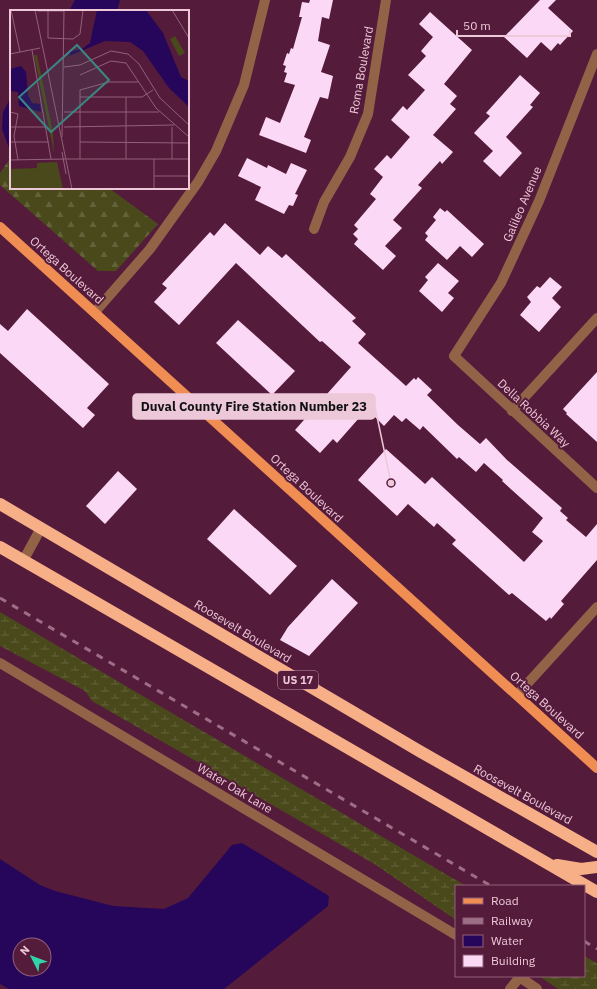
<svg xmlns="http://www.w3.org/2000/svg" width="597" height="989" viewBox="0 0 597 989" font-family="'IBM Plex Sans',sans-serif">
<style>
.forest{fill:url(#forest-firs)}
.wetland{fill:url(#wetland-marsh)}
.water{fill:#26065b;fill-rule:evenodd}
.building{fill:#fcd8f7}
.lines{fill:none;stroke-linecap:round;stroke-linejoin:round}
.minor{stroke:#936348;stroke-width:10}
.major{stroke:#f08d53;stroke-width:10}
.highway{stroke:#f6af87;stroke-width:12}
.rail{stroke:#9e6e86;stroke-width:3;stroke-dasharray:7 7;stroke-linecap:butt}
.labels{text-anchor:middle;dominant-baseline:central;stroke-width:4;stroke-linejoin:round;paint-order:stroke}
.shield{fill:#551b3b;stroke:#bf94a9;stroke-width:1}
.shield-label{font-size:11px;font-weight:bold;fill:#edc8d8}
.street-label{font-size:12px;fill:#edc8d8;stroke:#551b3b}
.inset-road{fill:none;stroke:#92607a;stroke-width:1}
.view{fill:#3b8683;fill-opacity:0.15;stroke:#3b8683;stroke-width:2}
.inset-edge{fill:none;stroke:#edc8d8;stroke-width:2}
.leader{fill:none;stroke:#edc8d8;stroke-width:1.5}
.callout-dot{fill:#edc8d8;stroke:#551b3b;stroke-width:1.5}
.callout{fill:#edc8d8;stroke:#edc8d8;stroke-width:1.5}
.callout-label{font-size:13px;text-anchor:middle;font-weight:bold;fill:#111}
</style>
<defs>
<pattern id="forest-firs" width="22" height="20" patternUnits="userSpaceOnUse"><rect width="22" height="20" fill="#49491b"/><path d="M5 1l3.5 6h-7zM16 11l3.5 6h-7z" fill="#64623b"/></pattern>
<pattern id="wetland-marsh" width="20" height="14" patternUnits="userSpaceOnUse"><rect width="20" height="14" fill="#49491b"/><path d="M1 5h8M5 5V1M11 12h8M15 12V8" fill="none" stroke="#64623b"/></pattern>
</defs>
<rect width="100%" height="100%" fill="#551b3b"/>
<polygon class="forest" points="11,157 11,188 109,188 158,224 116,271 98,271 0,185 0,173"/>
<g class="wetland">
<polygon points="0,612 466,886 456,886 456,920 376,865 92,701 85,691 0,646"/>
<polygon points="584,956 597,963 597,989 558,989 539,976 584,976"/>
</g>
<g class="water">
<polygon points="75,0 120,0 117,11 69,11"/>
<polygon points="11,97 11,153 2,129 3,112"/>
<path d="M242,843L329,896L328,906L224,989H9L0,984V859L40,885L55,891L113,906L164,909L188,898L232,845ZM20,945H44V969H20Z"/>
</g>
<g class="building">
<polygon points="310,0 333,0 329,19 322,17 318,41 330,45 321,72 333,76 328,99 320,97 304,137 311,140 306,153 259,135 266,117 280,123 295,85 284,82 287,73 284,72 286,66 283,65 287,53 289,54 291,48 293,49 302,17 299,17 302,2 309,3"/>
<polygon points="540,0 556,0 548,8 573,31 560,45 558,43 551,51 541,42 527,58 504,37"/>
<polygon points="430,12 472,50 444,84 457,96 450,104 456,109 433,135 453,152 442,164 440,161 418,185 422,188 393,220 402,228 385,246 396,256 383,270 354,244 358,239 353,234 358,229 354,225 376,199 370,194 383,177 374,169 387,155 391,159 410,137 391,120 403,106 407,110 425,90 408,75 426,56 421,51 433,37 419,24"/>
<polygon points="520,75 540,93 530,105 533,107 506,137 522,153 500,177 483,161 493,151 474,133 490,116 486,113"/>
<polygon points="247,158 267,168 268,165 286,174 291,163 307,170 295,194 298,195 293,206 289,205 284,214 255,200 261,187 238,176"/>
<polygon points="440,208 445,212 447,210 484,244 472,257 460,246 447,260 425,240 428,236 425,233 436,220 433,217"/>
<polygon points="225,223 260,255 268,246 282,258 286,254 356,318 352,321 366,334 358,343 406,386 414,378 416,380 418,377 432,390 427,395 458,425 480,444 486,438 507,460 562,508 560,511 568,518 566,520 586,537 597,524 597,560 561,601 564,604 551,619 550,617 546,621 512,593 509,595 452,544 456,540 437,523 434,527 408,504 397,516 358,480 386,449 425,484 432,477 524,562 543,541 532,532 543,518 502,481 503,480 484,463 476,472 459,457 457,459 423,426 420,430 406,418 402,422 394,415 384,426 367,409 337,443 333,439 320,453 295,430 351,367 322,341 320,342 236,263 179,325 154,302 167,288 162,284 210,232 214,236"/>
<polygon points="438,263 459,281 448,293 454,298 442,312 419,291 428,280 425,277"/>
<polygon points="550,277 562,287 552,298 561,307 539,332 520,315 531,302 527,297 537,286 540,288"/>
<polygon points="27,309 109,384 87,408 95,415 83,428 0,353 0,324 8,331"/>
<polygon points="238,320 295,371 272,395 216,343"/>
<polygon points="597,372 597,442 566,414 567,413 563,409"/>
<polygon points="118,471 137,489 105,524 86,506"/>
<polygon points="234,509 297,566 270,595 207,539"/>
<polygon points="332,579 358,603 309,656 280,640 288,627"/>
</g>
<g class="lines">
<g class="minor">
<polyline points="597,54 539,201 501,283 454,356 597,488"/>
<polyline points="314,229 324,202 350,157 368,114 386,0"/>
<polyline points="95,312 150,249 198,182 216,151 244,85 265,0"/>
<polyline points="512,411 597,318"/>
<polyline points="23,561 41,528"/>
<polyline points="0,663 456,935"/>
<polyline points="517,695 597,607"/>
<polyline points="518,976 537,989"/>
<polyline points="510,989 520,977"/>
</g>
<polyline class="major" points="0,227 597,768"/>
<g class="highway">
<polyline points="0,504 421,752 597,852"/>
<polyline points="0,547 597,892"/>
<polyline points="557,865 581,869 597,867"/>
</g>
<g class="rail">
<polyline points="0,598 491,886"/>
<polyline points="584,941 597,949"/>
</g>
</g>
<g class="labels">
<rect class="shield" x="278" y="671" width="40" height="18" rx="3"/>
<g class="shield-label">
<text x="298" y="680">US 17</text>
</g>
<g class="street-label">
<text transform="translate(361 70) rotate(-80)">Roma Boulevard</text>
<text transform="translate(522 204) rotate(-67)">Galileo Avenue</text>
<text transform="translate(67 270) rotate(42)">Ortega Boulevard</text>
<text transform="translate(534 413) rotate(43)">Della Robbia Way</text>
<text transform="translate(307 488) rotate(43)">Ortega Boulevard</text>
<text transform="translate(243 631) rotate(31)">Roosevelt Boulevard</text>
<text transform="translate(547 705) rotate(42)">Ortega Boulevard</text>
<text transform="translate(235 788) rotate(31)">Water Oak Lane</text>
<text transform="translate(523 794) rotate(29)">Roosevelt Boulevard</text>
</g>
</g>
<g transform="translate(10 10)">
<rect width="179" height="179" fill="#551b3b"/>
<path d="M24,45H27L43,123L44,143Z" fill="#49491b"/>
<path d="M165,26L175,43L169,46L160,29ZM47,152L53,179H0V159L27,158V153Z" fill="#49491b"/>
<path d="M87,0H136L153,23L171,67L179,71V97L159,78L133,41L120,32L95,31L59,46L61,41L72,39L80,33ZM11,56L16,62L18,85L22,93L30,94L31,102L9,96L8,82L0,81V59Z" fill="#26065b"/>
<path class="inset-road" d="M1,0L10,42M25,0L62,179M162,0L179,28M28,1H54M38,1V28L63,29L70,24L73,0M22,40L41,149M0,44L30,38M54,57L70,55L101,41L118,44L129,54L150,88L179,115M70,65L101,51L116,53L146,98L179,127M70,87H132L143,80M0,102L8,104L4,126L8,150M54,102H149M0,117H37M54,117L164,115M52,127L54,0M0,132H39M70,132L179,133M52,142L56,164M56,149H179M70,149V80L99,72H128M116,149V87M162,149V117M0,150L55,149M144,166H179M144,179V149"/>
<path class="view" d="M67,35L99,70L41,122L9,87Z"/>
<rect width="179" height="179" class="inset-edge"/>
</g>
<path class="leader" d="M391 483L375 407"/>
<circle class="callout-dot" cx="391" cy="483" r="4"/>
<rect class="callout" x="133" y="394" width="242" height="25" rx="4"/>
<g class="callout-label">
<text x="254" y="411">Duval County Fire Station Number 23</text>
</g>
<rect x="455" y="885" width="130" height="92" fill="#551b3b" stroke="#92607a"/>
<rect x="463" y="898" width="20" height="6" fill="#f08d53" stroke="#92607a"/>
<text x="491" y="905" font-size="12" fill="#edc8d8">Road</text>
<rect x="463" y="918" width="20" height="6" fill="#9e6e86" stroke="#92607a"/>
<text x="491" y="925" font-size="12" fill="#edc8d8">Railway</text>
<rect x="463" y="935" width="20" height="12" fill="#26065b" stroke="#92607a"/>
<text x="491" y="945" font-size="12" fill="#edc8d8">Water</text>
<rect x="463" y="955" width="20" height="12" fill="#fcd8f7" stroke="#92607a"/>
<text x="491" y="965" font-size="12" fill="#edc8d8">Building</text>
<g transform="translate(32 957) rotate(312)"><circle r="19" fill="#551b3b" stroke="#92607a"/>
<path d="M0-3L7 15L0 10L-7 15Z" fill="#31d4a9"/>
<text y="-6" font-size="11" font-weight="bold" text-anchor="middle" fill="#edc8d8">N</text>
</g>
<path d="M457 30v6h113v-6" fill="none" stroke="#edc8d8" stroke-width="2"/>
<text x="463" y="30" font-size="12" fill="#edc8d8" stroke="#551b3b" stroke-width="3" paint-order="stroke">50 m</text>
</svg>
